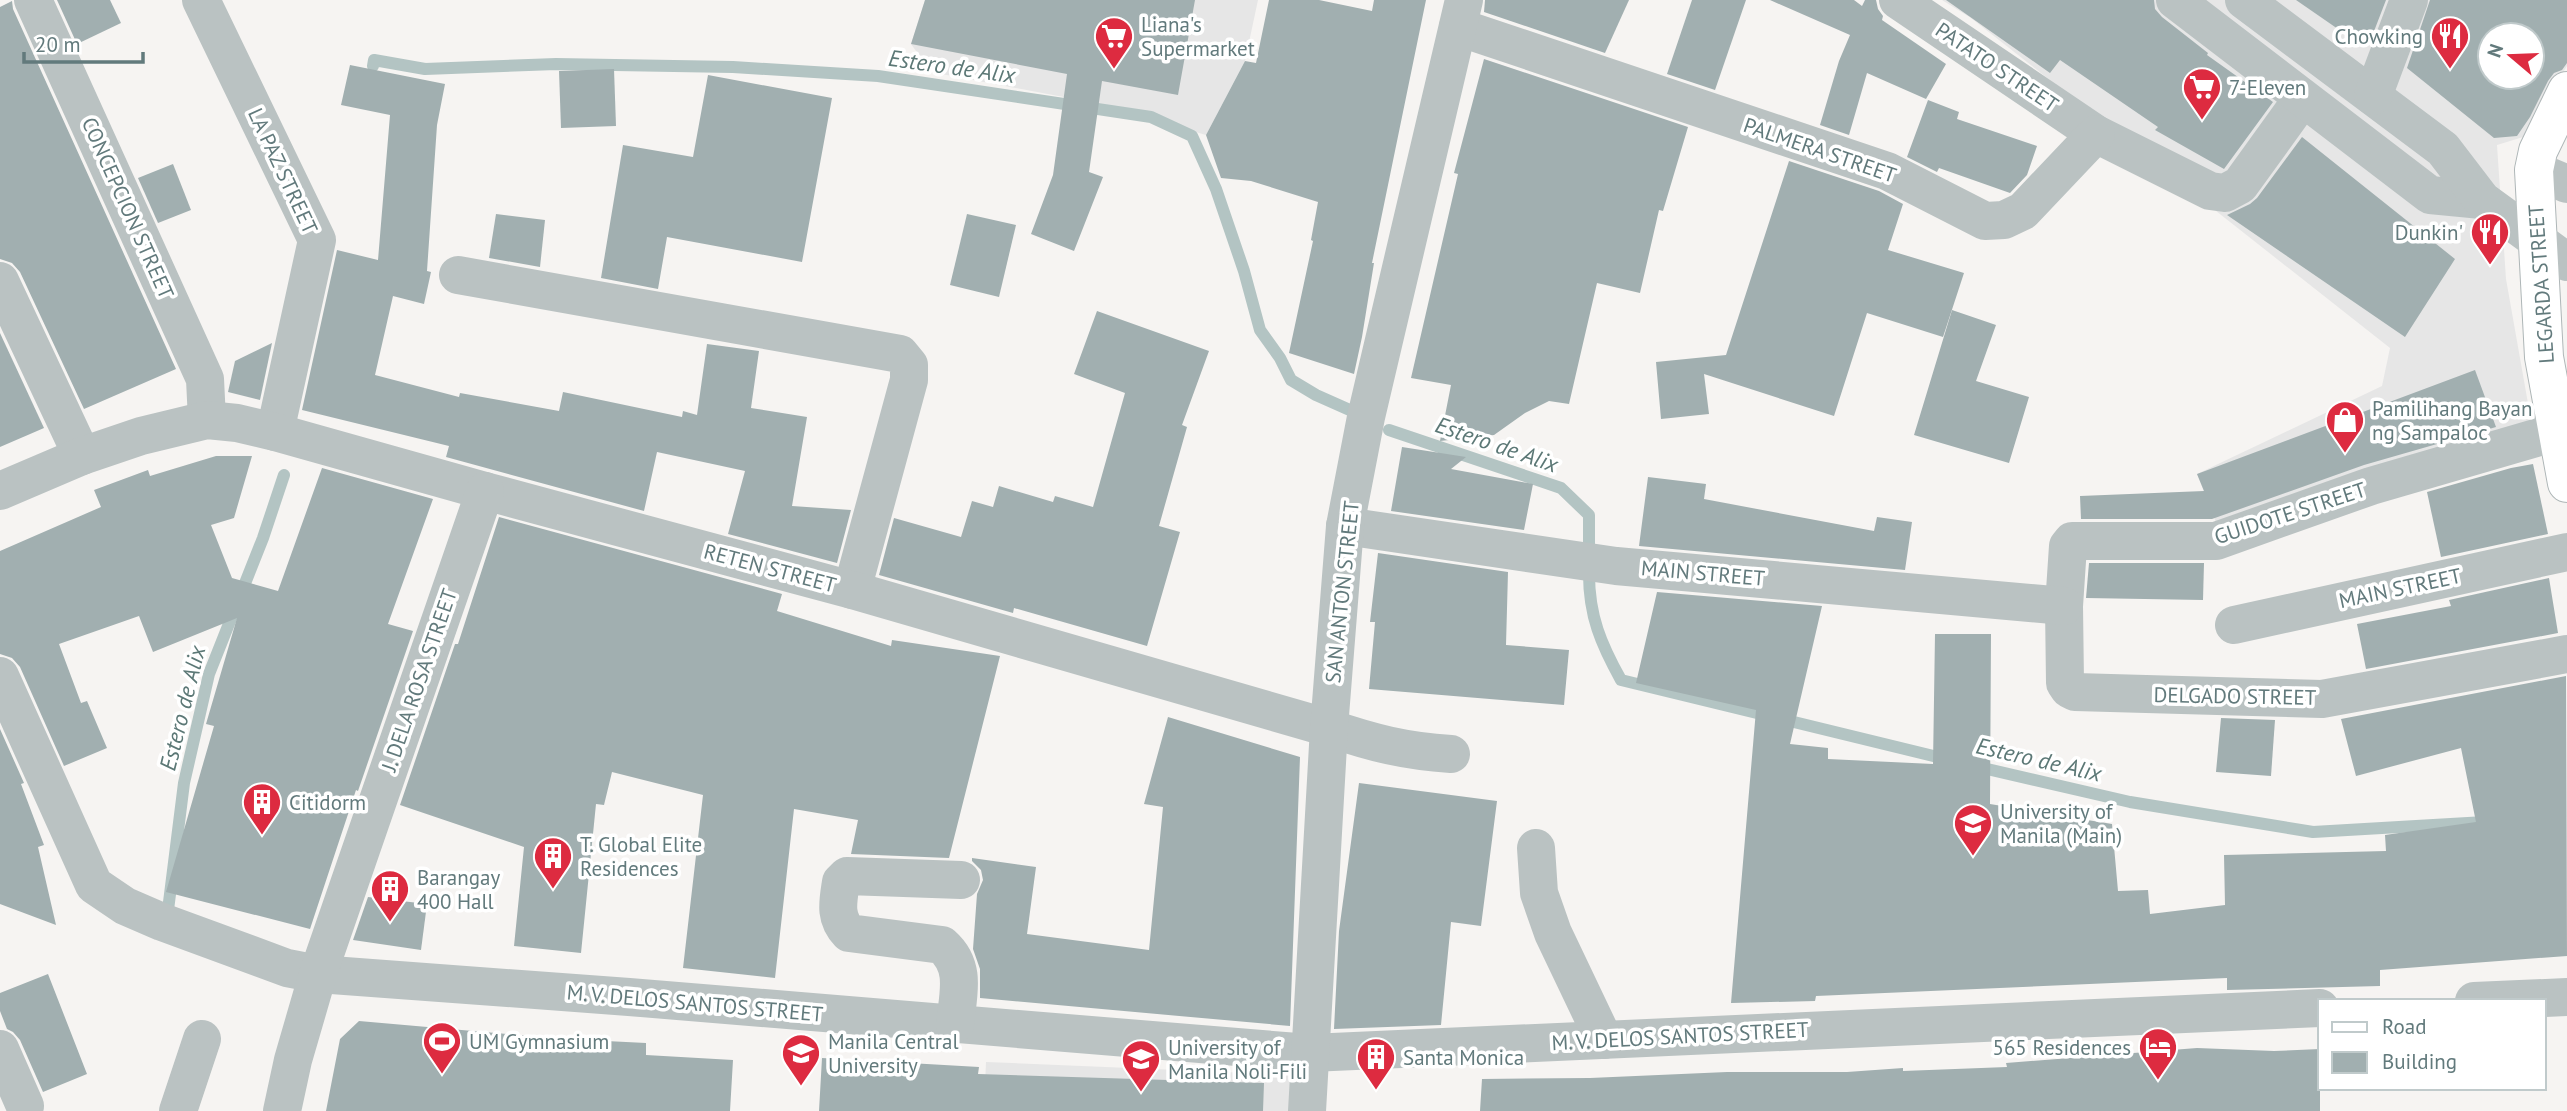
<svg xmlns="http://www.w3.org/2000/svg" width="2567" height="1111" viewBox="0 0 2567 1111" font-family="'PT Sans',sans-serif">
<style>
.built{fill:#e6e6e6;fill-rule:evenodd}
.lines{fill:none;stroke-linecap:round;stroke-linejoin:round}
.stream{stroke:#b3c4c3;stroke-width:12}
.building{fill:#a1afb0;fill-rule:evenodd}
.major-casing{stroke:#aeb6b7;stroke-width:40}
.minor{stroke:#bac2c2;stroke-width:38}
.major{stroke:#fff;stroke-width:38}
.labels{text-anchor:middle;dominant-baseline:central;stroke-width:7;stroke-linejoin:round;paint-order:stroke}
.poi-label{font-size:21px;fill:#627a7c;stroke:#fff;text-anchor:start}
.street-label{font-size:21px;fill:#627a7c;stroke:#fff}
.water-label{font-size:23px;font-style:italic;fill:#5c7876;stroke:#fff}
</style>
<rect width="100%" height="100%" fill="#f6f4f2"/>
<g class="built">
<polygon points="925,0 1258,0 1245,61 1206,135 1090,102 931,72 911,44"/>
<path d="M1942,0H2567V66L2523,137L2497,145L2506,279L2532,426L2219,530L2197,474L2382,386L2390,348L1971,18ZM2490,35H2532V77H2490Z"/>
<polygon points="986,1062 1297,1075 1295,1111 984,1111"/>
</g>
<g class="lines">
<g class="stream">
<polyline points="373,66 374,60 425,69 556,64 733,67 878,76 1151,117 1192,136 1216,189 1244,271 1260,330 1280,358 1291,380 1316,395 1352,411"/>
<polyline points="1389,430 1561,488 1589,515 1589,550"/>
<path d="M1589,574C1589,616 1601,644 1621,680L1950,760"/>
<polyline points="1974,766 2130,802 2313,832 2485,822"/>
<polyline points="167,918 184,783 209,674 263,538 284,475"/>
</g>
</g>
<g class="building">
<polygon points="57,0 110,0 121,23 77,44"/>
<polygon points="925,0 1195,0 1178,95 1102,81 1089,172 1103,177 1074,251 1031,234 1053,175 1067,74 911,44"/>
<polygon points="1269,0 1319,0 1372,11 1374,0 1426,0 1372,263 1374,263 1362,337 1354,374 1289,353 1313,241 1311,240 1318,202 1251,181 1221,178 1206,135 1245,61 1256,63"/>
<polygon points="1485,0 1629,0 1605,53 1484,12"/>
<polygon points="1692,0 1746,0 1715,90 1667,74"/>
<polygon points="1770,0 1854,0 1862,6 1865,0 1876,0 1878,9 1883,16 1882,20 1946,64 1926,99 1867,73 1849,135 1820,125 1839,61 1850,35"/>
<polygon points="1946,0 2154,0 2155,9 2162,17 2208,53 2207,55 2273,102 2224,169 2155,130 2158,127 2060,60 2050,73"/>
<polygon points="2296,0 2386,0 2371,39 2368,36 2364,47"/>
<path d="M2430,0H2567V63L2562,70L2554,73L2548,81L2530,117L2517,136L2494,138L2407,68ZM2490,35H2532V77H2490Z"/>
<polygon points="12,1 13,9 176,369 84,409 20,272 12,263 0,259 0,7"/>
<polygon points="1484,59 1688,127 1663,211 1659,210 1640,293 1597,283 1569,404 1549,401 1525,413 1494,435 1440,441 1451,385 1411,378 1458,174 1454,173"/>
<polygon points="350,65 445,84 437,125 427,271 431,272 424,304 393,296 375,375 459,397 460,393 559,411 563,392 682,417 683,411 697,415 707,344 759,351 751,408 807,417 792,506 851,510 837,563 728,534 745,471 657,452 644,511 446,457 449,446 302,410 337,250 378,260 390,115 341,105"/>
<polygon points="614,69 616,126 561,128 559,71"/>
<polygon points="708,75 832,98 802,262 667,237 658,289 601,278 623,145 693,157"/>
<polygon points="1928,100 1959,112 1957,119 2037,146 2027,175 2010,193 1939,168 1937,172 1907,157"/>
<polygon points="2302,137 2455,259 2405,337 2227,215 2250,204 2257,198"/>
<polygon points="1789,161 1879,191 1903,204 1888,250 1964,273 1943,337 1867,313 1834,416 1704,374 1709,414 1661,419 1656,362 1726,355"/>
<polygon points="173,164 191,210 158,223 138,178"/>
<polygon points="496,214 545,220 540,267 489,258"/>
<polygon points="967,214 1016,225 999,297 950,285"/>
<polygon points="1952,310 1996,325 1976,381 2029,397 2009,463 1914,435"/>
<polygon points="1097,311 1209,351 1182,425 1187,427 1159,526 1180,532 1147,646 1014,608 1013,613 879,575 894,518 961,537 972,501 993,507 999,486 1053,502 1055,496 1093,507 1125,393 1074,374"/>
<polygon points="0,333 44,428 0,447"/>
<polygon points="272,343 260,400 228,392 235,361"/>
<polygon points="2475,370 2496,427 2364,465 2212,519 2081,519 2080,496 2204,491 2197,474"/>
<polygon points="1402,447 1466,457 1451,469 1533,484 1524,530 1391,511"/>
<polygon points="216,456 252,456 234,518 211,525 232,578 278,591 322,468 433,499 388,624 413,631 358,791 356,790 310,929 166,892 214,726 206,724 237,618 153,652 139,616 59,644 81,703 87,701 107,748 64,766 20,667 12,658 0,654 0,551 101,507 94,490 148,470 150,476"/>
<polygon points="2533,464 2548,534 2441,557 2427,492 2511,468"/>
<polygon points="1648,477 1706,484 1704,499 1874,531 1877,517 1912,522 1905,570 1639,546"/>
<polygon points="499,517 782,594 777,611 891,646 892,640 1000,656 949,858 851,854 858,820 794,809 775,978 683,968 703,795 612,772 604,805 596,804 581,953 514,946 524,847 400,805 455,644 458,644"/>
<polygon points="1378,553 1508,572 1506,645 1569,650 1564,705 1369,689 1375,622 1370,622"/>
<polygon points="2089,563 2204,563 2203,600 2086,598"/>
<polygon points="2549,578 2558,633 2366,669 2357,624 2451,606 2449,600"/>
<polygon points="1657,592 1822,606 1790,744 1828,748 1828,759 1933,764 1935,634 1991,634 1990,804 2112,824 2118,891 2148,890 2150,914 2225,905 2224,855 2386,851 2385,835 2476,822 2461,748 2356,776 2341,719 2566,676 2567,956 2380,970 2380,986 2227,990 2227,978 1816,996 1815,1001 1731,1003 1756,710 1636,683"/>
<polygon points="1168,717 1300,757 1290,1026 980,998 980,969 973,949 977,894 983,880 981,870 972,861 972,858 1036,867 1027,934 1149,950 1163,807 1144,804"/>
<polygon points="2221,718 2275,720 2271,776 2216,772"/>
<polygon points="0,729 24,783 21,784 44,845 38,847 56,925 0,904"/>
<polygon points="1359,783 1497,801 1481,926 1451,922 1441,1025 1334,1029 1339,931"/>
<polygon points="368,897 427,904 421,950 353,940"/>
<polygon points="48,974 87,1074 43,1092 20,1040 13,1032 7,1029 0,1011 0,993"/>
<polygon points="359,1021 566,1039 646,1043 646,1055 733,1060 730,1111 326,1111 340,1039"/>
<polygon points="2197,1048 2274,1051 2320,1049 2320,1111 1480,1111 1482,1079 1590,1078 1727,1072 1847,1072 1903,1068 1903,1071 2007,1067 2006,1063"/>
<polygon points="822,1058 979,1067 978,1074 1264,1083 1263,1111 819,1111"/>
</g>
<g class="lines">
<g class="major-casing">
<polyline id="major" points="2567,91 2538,151 2534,170 2544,357 2567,483"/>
</g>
<g class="minor">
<polyline points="33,0 205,379 207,420"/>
<polyline points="201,0 317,240 275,432"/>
<polyline points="1898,0 2096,134 2210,191 2225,193 2240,185 2302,99"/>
<polyline points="2175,0 2430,195 2482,200"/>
<polyline points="2244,0 2443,149 2482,200 2567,262"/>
<polyline points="1458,27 1887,171 1985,221 2004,220 2023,211 2096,134"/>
<polyline points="2373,96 2409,0"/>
<polyline points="2534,170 2567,184"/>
<polyline points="458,275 900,354 909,365 909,380 852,590"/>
<polyline points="0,281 82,456"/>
<polyline points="2567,432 2539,437 2371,486 2216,541 2072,541 2068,546 2064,606 2065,683 2069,689 2075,692 2322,699 2567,654"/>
<path d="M0,491L82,456L141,436L207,420L237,423L275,432L485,491L852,590L1329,728C1373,743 1405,751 1451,754"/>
<polyline points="1345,526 1616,566 2064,606"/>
<polyline points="2234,625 2567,552"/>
<polyline points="0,676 94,885 125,906 162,922 287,968 318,974 629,997 1310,1053 2320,1008"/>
<polyline points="1536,848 1539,893 1553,933 1604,1040"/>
<polyline points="2474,1001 2567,997"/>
<path d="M955,1024C958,994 967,967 942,945L849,933C834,917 838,902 841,882L847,876L961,880"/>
<polyline points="0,1049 25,1106"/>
<polyline points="178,1111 202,1039"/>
<polyline points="282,1111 293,1060 318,974 485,491"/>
<polyline points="1307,1111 1329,728 1345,526 1366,417 1464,0"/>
</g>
<use href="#major" class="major"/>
</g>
<defs>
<g id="supermarket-pin" transform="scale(2.0125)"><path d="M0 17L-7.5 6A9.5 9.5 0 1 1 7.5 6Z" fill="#dd2b40" stroke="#fff"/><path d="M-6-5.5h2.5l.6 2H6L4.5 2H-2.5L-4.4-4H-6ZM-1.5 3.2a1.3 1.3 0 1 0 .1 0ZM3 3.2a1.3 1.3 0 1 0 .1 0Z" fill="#fff"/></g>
<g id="restaurant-pin" transform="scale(2.0125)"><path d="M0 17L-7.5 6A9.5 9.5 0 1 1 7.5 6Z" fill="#dd2b40" stroke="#fff"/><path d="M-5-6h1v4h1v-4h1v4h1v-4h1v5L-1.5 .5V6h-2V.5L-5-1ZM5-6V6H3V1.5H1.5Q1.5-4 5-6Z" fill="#fff"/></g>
<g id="shop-pin" transform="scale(2.0125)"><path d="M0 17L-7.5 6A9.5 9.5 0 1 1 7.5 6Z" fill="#dd2b40" stroke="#fff"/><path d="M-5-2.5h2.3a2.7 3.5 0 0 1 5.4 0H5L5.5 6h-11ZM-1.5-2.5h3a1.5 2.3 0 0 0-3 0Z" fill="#fff"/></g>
<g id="building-pin" transform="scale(2.0125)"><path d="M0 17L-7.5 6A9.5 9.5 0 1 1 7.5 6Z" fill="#dd2b40" stroke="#fff"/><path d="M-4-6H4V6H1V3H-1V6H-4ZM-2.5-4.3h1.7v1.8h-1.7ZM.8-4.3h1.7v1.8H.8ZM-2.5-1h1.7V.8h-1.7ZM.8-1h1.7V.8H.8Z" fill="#fff"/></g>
<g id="university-pin" transform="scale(2.0125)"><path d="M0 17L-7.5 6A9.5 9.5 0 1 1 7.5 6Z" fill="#dd2b40" stroke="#fff"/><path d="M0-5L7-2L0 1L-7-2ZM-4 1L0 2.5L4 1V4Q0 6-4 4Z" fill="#fff"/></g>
<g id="stadium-pin" transform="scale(2.0125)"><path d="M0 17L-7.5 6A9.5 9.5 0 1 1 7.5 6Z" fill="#dd2b40" stroke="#fff"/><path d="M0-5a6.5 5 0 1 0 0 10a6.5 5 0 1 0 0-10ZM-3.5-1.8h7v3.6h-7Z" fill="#fff"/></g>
<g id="hotel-pin" transform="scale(2.0125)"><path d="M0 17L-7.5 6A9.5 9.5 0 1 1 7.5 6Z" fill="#dd2b40" stroke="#fff"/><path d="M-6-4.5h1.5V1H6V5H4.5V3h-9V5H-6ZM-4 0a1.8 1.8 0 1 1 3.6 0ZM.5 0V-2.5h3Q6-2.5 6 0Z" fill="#fff"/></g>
</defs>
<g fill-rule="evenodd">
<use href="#supermarket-pin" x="1114" y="36"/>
<use href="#restaurant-pin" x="2450" y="36"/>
<use href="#supermarket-pin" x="2202" y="87"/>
<use href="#restaurant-pin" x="2490" y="232"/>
<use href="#shop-pin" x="2345" y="420"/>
<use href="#building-pin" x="262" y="802"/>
<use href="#university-pin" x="1973" y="823"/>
<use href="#building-pin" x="553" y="856"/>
<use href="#building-pin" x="390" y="889"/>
<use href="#stadium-pin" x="442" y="1041"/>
<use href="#hotel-pin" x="2158" y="1047"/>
<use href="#university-pin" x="801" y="1053"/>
<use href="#building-pin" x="1376" y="1057"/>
<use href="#university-pin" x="1141" y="1059"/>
</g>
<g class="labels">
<g class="poi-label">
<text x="1141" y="24">Liana's<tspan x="1141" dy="24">Supermarket</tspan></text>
<text x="2423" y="36" text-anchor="end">Chowking</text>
<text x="2229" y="87">7-Eleven</text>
<text x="2463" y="232" text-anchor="end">Dunkin'</text>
<text x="2372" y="408">Pamilihang Bayan<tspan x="2372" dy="24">ng Sampaloc</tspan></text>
<text x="289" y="802">Citidorm</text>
<text x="2000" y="811">University of<tspan x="2000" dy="24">Manila (Main)</tspan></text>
<text x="580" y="844">T. Global Elite<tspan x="580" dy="24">Residences</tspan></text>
<text x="417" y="877">Barangay<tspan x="417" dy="24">400 Hall</tspan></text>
<text x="469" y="1041">UM Gymnasium</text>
<text x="828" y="1041">Manila Central<tspan x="828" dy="24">University</tspan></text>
<text x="1168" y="1047">University of<tspan x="1168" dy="24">Manila Noli-Fili</tspan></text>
<text x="2131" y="1047" text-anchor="end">565 Residences</text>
<text x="1403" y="1057">Santa Monica</text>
</g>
<g class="street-label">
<text transform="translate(1997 67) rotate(34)">PATATO STREET</text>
<text transform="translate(1820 150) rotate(19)">PALMERA STREET</text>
<text transform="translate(283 171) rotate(65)">LA PAZ STREET</text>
<text transform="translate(128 208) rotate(66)">CONCEPCION STREET</text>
<text transform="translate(2541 284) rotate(-94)">LEGARDA STREET</text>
<text transform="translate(2290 513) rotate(-18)">GUIDOTE STREET</text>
<text transform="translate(770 568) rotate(15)">RETEN STREET</text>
<text transform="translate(1703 573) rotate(5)">MAIN STREET</text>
<text transform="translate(2400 588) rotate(-12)">MAIN STREET</text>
<text transform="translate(1342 592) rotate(-84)">SAN ANTON STREET</text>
<text transform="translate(419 680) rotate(-71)">J. DELA ROSA STREET</text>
<text transform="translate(2235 696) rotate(1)">DELGADO STREET</text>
<text transform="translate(695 1003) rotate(5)">M. V. DELOS SANTOS STREET</text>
<text transform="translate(1680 1036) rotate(-3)">M. V. DELOS SANTOS STREET</text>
</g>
<g class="water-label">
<text transform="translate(952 66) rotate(8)">Estero de Alix</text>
<text transform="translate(1497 444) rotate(19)">Estero de Alix</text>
<text transform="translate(182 708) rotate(-76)">Estero de Alix</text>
<text transform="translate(2039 759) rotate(13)">Estero de Alix</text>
</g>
</g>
<rect x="2318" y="999" width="228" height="91" fill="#ffffff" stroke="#c0cacb" stroke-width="2"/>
<rect x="2332" y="1022" width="35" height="10" fill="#ffffff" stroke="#c0cacb" stroke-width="2"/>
<text x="2382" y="1034" font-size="21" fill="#627a7c">Road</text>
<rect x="2332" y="1052" width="35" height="21" fill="#a1afb0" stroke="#c0cacb" stroke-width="2"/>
<text x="2382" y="1069" font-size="21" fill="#627a7c">Building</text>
<g transform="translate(2511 56) rotate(289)"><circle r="33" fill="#ffffff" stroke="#c0cacb" stroke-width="2"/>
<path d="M0-5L12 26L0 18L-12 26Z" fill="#dd2b40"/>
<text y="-10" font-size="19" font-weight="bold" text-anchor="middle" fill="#627a7c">N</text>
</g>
<path d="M24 52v10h119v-10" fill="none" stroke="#627a7c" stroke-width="3.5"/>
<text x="35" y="52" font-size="21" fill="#627a7c" stroke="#ffffff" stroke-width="5" paint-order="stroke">20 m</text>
</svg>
